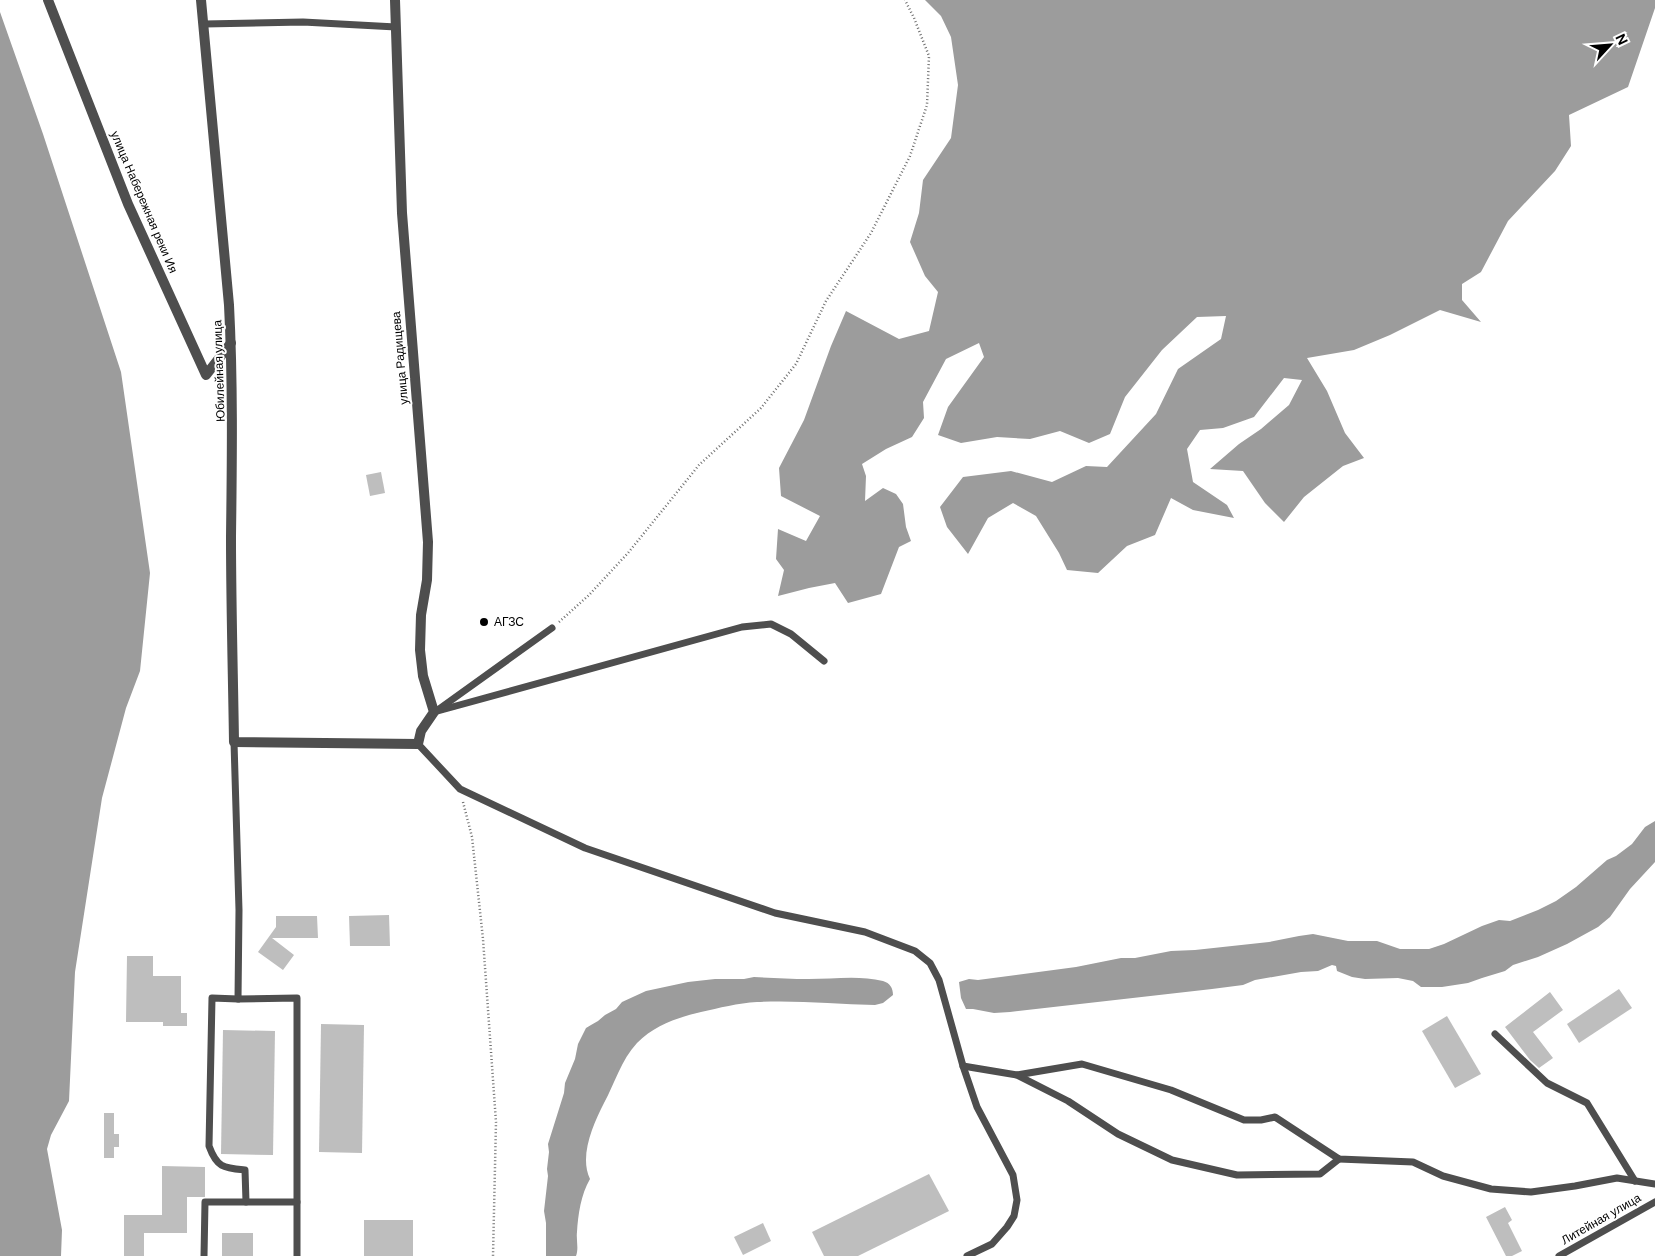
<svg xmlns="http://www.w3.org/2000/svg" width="1655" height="1256" viewBox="0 0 1655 1256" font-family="'DM Sans',sans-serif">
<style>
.water{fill:#9c9c9c}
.building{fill:#bebebe}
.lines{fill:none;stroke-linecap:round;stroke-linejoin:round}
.path{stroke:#707070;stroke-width:2.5;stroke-dasharray:1 2.5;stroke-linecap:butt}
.lane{stroke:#4e4e4e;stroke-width:7}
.street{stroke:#4e4e4e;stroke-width:10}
.poi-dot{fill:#000;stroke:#fff;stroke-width:2}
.labels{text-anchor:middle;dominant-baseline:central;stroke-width:4;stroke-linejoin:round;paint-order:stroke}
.street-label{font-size:12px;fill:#000;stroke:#fff}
.poi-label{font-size:12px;fill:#000;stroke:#fff;text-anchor:start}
</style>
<rect width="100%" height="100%" fill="#fff"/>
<g class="water">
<polygon points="925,0 1655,0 1655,8 1628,87 1569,115 1571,146 1555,171 1508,221 1481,272 1462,284 1462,300 1481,322 1440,310 1390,335 1354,350 1307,358 1327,391 1345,433 1364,458 1343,466 1304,497 1284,522 1265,503 1243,471 1210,469 1239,444 1261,429 1289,405 1302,380 1284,378 1254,417 1223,428 1200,430 1187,449 1193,482 1227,505 1234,518 1193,510 1171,498 1155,535 1127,546 1098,573 1067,570 1059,553 1036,516 1013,503 988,518 968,554 947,527 940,507 963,477 1011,471 1052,482 1086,466 1107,467 1156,414 1178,369 1221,339 1226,316 1197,317 1162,350 1125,397 1110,434 1089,443 1060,431 1030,439 997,437 961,443 938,435 948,407 984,357 979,343 946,359 923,402 924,418 912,437 886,449 862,464 866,476 865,501 883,488 896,494 903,504 906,527 911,541 899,547 881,594 848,603 835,583 809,588 778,596 784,570 776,559 778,529 806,541 820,516 781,496 779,468 804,420 831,346 846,311 899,339 929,331 938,292 925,276 910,242 919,213 923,180 951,138 958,85 951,37 941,16"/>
<polygon points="0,12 43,134 121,372 150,573 140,671 126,708 102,798 75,972 69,1101 51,1135 47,1149 62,1230 61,1256 0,1256"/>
<polygon points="1655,821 1655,862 1630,889 1610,917 1598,927 1567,944 1538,957 1513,965 1505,971 1482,978 1468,983 1442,987 1421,987 1413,981 1398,978 1365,979 1352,977 1337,971 1336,966 1332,965 1318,971 1301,972 1255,980 1243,985 1212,989 1010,1012 994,1013 973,1009 966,1009 961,998 959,982 969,979 978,980 1076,967 1121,958 1135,958 1171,951 1195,950 1269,942 1299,936 1313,934 1348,941 1377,941 1400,949 1429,949 1444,944 1482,926 1499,920 1510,921 1538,910 1556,901 1576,887 1607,860 1616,856 1632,844 1645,827"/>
<path d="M754,977C772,978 790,979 809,979C833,979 859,975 883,981C890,983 893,988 893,995L883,1003L875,1005C836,1004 796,1000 757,1002C738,1003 719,1008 701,1012C676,1018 655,1025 637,1043C621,1060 615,1083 604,1103C593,1125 579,1156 590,1179C581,1194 578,1215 577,1232C576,1240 579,1248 576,1256H546V1223L544,1211L548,1176L547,1169L549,1152L548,1144L564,1093L565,1083L575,1059L578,1044L586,1028L591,1025L598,1021L605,1015L616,1009L622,1002L646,991L688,982L715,979H744Z"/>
</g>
<g class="building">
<polygon points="381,472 385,493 370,496 366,475"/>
<polygon points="389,915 390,946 350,946 349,916"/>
<polygon points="276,916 317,916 318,938 272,938 294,955 283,970 258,952 276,927"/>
<polygon points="127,956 153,956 153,976 181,976 181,1013 187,1013 187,1026 163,1026 163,1022 126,1022"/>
<polygon points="1619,989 1632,1008 1579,1043 1567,1024"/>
<polygon points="1550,992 1563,1010 1533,1032 1553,1058 1539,1068 1530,1060 1505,1027"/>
<polygon points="1447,1016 1481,1074 1455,1088 1422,1031"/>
<polygon points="321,1024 364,1025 362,1153 319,1152"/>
<polygon points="223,1030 275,1031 273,1155 221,1154"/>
<polygon points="104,1113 114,1113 114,1134 119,1134 119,1147 114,1147 114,1158 104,1158"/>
<polygon points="162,1166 205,1167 205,1197 187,1197 187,1233 144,1233 144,1256 124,1256 124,1215 162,1215"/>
<polygon points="929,1174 949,1211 858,1256 824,1256 812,1232"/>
<polygon points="1505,1207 1512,1220 1508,1223 1522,1251 1512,1256 1506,1256 1486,1217"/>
<rect x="364" y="1220" width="49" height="36"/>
<polygon points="763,1223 771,1241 743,1255 734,1237"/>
<rect x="222" y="1233" width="31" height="23"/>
</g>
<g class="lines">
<g class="path">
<polyline points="559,622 589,595 628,553 699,465 761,408 796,364 826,301 871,233 910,156 927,105 929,56 914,18 905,0"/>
<polyline points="463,802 472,837 483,939 496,1122 493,1256"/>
</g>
<g class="lane">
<polyline points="204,24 303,22 396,27"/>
<polyline points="439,709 552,628"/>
<polyline points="434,712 742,627 771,624 791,634 824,661"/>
<polyline points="234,742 239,910 238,999 297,998 297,1256"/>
<polyline points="418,744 460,789 585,848 775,913 865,932 915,951 930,963 939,980 963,1066 977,1107 1013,1175 1017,1200 1014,1216 1007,1227 992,1244 967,1256"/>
<path d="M238,999L212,998L209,1146C217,1168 224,1168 245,1170L246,1202"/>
<polyline points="1495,1034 1547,1083 1587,1103 1635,1181"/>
<polyline points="963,1066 1017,1075 1068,1101 1118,1134 1172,1160 1237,1175 1320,1174 1339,1159"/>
<polyline points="1017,1075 1082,1064 1171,1090 1244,1120 1261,1120 1275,1117 1339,1159 1413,1162 1443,1176 1491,1189 1531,1192 1575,1186 1617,1178 1655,1184"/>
<polyline points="204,1256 205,1202 297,1202"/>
<polyline points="1559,1256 1655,1202"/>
</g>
<g class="street">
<polyline points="48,0 128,204 206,375 231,343"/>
<path d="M201,0L229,305C233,383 232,459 231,537C231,605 233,674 234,742L418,744L421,731L434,712L423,676L420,650L421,615L427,580L428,542L402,213L395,0"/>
</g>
</g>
<circle class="poi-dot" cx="484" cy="622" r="5"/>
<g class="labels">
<g class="street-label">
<text transform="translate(144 202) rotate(67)">улица Набережная реки Ия</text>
<text transform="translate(400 358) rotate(-95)">улица Радищева</text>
<text transform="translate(219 371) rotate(-92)">Юбилейная улица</text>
<text transform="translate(1601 1219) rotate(-30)">Литейная улица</text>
</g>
<g class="poi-label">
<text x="494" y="622">АГЗС</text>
</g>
</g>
<g transform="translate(1610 45) rotate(64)" stroke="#ffffff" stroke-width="4" paint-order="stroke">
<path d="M0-4L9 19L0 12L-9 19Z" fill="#000000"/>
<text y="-8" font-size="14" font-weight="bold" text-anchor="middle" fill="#000000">N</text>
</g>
</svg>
